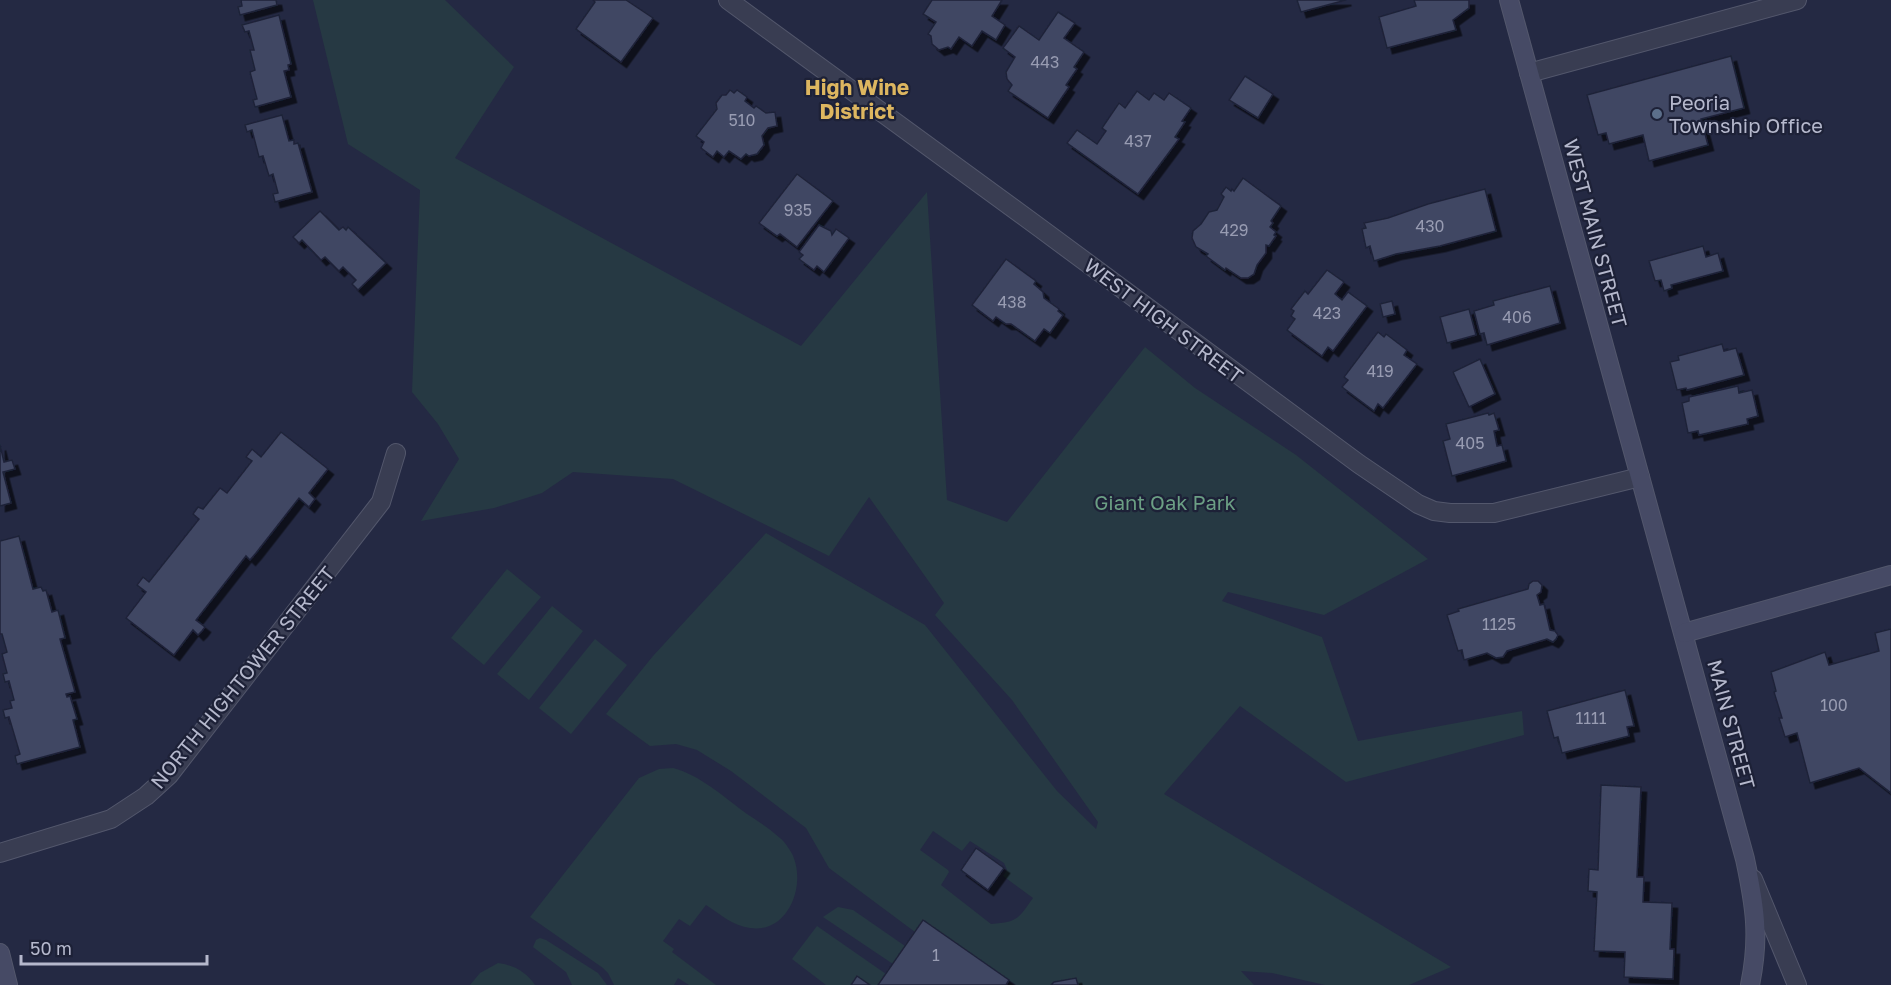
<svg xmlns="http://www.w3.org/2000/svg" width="1891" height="985" viewBox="0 0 1891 985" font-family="'Golos Text',sans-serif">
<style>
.green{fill:#263943;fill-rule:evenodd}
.building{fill:#404663;stroke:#1f2339;stroke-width:1.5;filter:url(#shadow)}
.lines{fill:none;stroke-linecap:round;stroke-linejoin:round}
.street-casing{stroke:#53576c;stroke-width:20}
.secondary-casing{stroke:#53576c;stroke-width:20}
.street{stroke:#393d52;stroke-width:18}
.secondary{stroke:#464a65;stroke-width:18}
.service-dot{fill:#5c6f8a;stroke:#1d2137;stroke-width:2}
.labels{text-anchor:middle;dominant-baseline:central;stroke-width:4.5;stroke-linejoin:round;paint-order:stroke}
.number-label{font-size:16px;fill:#989cb2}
.poi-label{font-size:20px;fill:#b5b8cc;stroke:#1d2137;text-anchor:start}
.street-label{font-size:20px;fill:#b5b8cc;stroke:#1d2137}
.park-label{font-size:20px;fill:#6b9f84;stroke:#1d2137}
.neighbourhood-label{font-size:21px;font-weight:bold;fill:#ddb660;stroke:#1d2137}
</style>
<defs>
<filter id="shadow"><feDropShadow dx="5.5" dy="5.5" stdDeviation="0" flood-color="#0009"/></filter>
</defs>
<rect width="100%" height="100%" fill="#242943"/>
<g class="green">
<path d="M313,0H445L514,67L455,158L801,346L927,192L947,500L1007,522L1145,347L1195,388L1296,455L1428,559L1324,615L1228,592L1222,601L1322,637L1358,741L1522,711L1524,735L1346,782L1240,706L1164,794L1451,967L1409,985H1325L1272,973L1241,971L1254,985H1078L1076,978L1054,982L1051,985H1016L924,920L915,932L829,868L806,828L731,771L697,750L676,744L650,746L606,714L653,656L766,533L925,625L1057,791L1096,829L1098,822L1012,700L935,615L944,603L869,497L829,556L673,479L573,472L542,493L494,508L421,521L459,459L438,424L412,392L420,190L348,144ZM933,831L962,851L970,841L1004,863L1007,870L1003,876L1033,898C1018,919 1018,922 991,924L941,885L949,872L948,870L920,850Z"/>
<polygon points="507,569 541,597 484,665 451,638"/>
<polygon points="552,606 583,631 529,700 497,674"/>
<polygon points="595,639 627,665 571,734 539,708"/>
<path d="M673,768C700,775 724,797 747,814C758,821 770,829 780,838C784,841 788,847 791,852C808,882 789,934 750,928C733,926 720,914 706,905L690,926L679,919L663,941L674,949L672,952L716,985H689L678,978L674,985H614L608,973L603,968L530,917L639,778L659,769Z"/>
<polygon points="838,907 853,910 905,946 893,964 823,917"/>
<polygon points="817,926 886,974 878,985 870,985 857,976 851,985 826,985 792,959"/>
<polygon points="540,938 546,940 598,973 607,985 572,985 566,972 533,947 536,940"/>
<path d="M498,963C514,965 526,972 535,985H470L480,973Z"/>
</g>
<g class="building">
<polygon points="241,0 276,0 277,5 240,15 238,7 242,6"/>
<polygon points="593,0 626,0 653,18 621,62 576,29 595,2"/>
<polygon points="932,0 1002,0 992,16 1005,25 996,40 982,31 972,46 959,37 951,49 948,47 939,50 932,44 931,36 928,34 936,22 923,14"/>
<polygon points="1297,0 1346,0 1301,12"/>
<polygon points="1414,0 1469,0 1469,8 1453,20 1456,30 1387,48 1379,17 1416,6"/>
<polygon points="1058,12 1075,23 1064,38 1084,52 1074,67 1077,69 1066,85 1069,87 1048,118 1008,91 1012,85 1007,79 1006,72 1015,57 1003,48 1019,26 1039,40"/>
<polygon points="279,15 291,64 288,65 289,70 284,71 291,97 255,107 253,100 257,99 250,72 255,70 250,50 254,50 249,31 245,32 242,25"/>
<polygon points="1731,56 1744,108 1701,119 1708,145 1649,161 1643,135 1609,144 1606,133 1598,135 1587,95"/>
<polygon points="1245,76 1273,94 1258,118 1229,100"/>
<polygon points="730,90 734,93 737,90 747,97 745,101 754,108 756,106 766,113 775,112 777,126 768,128 762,136 764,145 757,154 749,156 746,154 741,159 729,151 724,157 717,151 713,157 701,148 704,142 696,136 717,109 716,103 722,95 726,95"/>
<polygon points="1137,91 1149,100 1154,93 1164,100 1169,93 1191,108 1182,121 1185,122 1175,137 1179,139 1138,194 1067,143 1077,130 1097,144 1106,131 1102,128 1119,103 1125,108"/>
<polygon points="282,115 289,141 294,140 294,144 298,143 312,192 275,202 273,194 278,193 273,174 269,176 263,156 259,157 252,130 247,132 245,125"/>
<polygon points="797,174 833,201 797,247 780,234 777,236 759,223"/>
<polygon points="1243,178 1281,206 1271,221 1273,223 1270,227 1276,232 1274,235 1276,236 1269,246 1266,245 1266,253 1257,265 1254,274 1248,278 1241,278 1226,268 1225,270 1206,256 1208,254 1196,247 1192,238 1193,231 1201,224 1209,212 1217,210 1224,197 1221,194 1226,187 1231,191 1232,189 1234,191"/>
<polygon points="1485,189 1496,231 1440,246 1396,254 1374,261 1370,246 1366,248 1362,229 1366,228 1364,223 1388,218 1428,204"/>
<polygon points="320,211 339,230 343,227 346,230 348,227 386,263 358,290 352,284 356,280 343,267 339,271 325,257 321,260 302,240 299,243 293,237"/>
<polygon points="819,225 831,231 832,235 836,229 849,238 824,272 817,266 814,270 799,259 803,255 799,252"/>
<polygon points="1703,246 1706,257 1718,253 1723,271 1671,285 1672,288 1664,291 1661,280 1655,281 1649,261"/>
<polygon points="1006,259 1036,281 1034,284 1043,292 1044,298 1059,309 1058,311 1063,315 1050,333 1044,329 1035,341 1011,324 1006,324 996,317 993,321 972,305"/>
<polygon points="1327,270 1344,282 1335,294 1342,300 1348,292 1367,306 1333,351 1328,347 1322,356 1287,330 1295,319 1291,316 1294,311 1291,309 1305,291 1308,294"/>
<polygon points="1550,286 1560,323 1487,345 1484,333 1480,334 1474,311 1494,305 1493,301"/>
<polygon points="1392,301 1395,314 1383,317 1380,304"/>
<polygon points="1469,309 1476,335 1447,343 1440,317"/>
<polygon points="1378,332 1384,337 1386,334 1407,350 1404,355 1417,364 1383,408 1378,404 1374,411 1342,387 1348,380 1344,377"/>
<polygon points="1722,344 1724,351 1736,348 1744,375 1687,390 1686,388 1677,390 1670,362 1679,360 1678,356"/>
<polygon points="1480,359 1495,394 1469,407 1453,372"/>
<polygon points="1738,386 1739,393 1752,390 1758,416 1747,419 1748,424 1699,435 1698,431 1688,433 1682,403 1689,401 1689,397"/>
<polygon points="1488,413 1489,415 1494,413 1499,430 1494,431 1497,446 1502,445 1506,461 1452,476 1443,441 1450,439 1446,424"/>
<polygon points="281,432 328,469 309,493 315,499 309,507 299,498 256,553 250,560 246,556 196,620 205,627 202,631 198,635 193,630 174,655 126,618 146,592 137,585 143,577 149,582 199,519 193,514 198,507 203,509 220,488 227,493 252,461 246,457 252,449 261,457"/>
<polygon points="0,445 4,462 12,460 15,469 3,472 11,503 0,506"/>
<polygon points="19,536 33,589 41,587 43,591 46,590 52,612 58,610 65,638 60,639 75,692 66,694 67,697 70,696 77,719 73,720 80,747 17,764 15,756 20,754 9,717 5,718 3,710 12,708 10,701 14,700 9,681 5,682 3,674 7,673 2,654 7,652 2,634 0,634 0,541"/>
<polygon points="1533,581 1538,581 1542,585 1541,592 1537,595 1540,605 1544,604 1550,630 1555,631 1558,635 1556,639 1553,642 1547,639 1507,651 1503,657 1496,658 1487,653 1464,660 1462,650 1458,651 1447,615 1459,611 1458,609 1528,589 1529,584"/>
<polygon points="1891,629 1891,793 1859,768 1810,783 1797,733 1785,737 1779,718 1782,718 1774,692 1776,691 1771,672 1825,652 1829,665 1879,651 1875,633"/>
<polygon points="1625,690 1634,726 1627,727 1629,736 1562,753 1558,737 1554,738 1547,711"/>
<polygon points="1601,785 1641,787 1637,877 1644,877 1643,902 1672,903 1670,949 1674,949 1673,979 1624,977 1625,952 1594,951 1597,892 1588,891 1589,869 1598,870"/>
<polygon points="976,848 1004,868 988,890 961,870"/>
<polygon points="923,920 1009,980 1006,985 878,985"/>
<polygon points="857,976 870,985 851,985"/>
<polygon points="1076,978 1078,985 1051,985 1054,982"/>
</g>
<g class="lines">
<g class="street-casing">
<g id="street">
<polyline points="728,0 1040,228 1359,464 1418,504 1434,511 1450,513 1494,513 1640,477"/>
<polyline points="1529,73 1797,0"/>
<polyline points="0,853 111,819 146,796 169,775 381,502 396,453"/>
<polyline points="1753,879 1797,985"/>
</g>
</g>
<g class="secondary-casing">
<g id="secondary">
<path d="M1509,0L1745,859C1755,906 1760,937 1750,985"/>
<polyline points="1684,633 1891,575"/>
<polyline points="0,953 8,985"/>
</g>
</g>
<use href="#street" class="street"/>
<use href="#secondary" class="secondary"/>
</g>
<circle class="service-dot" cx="1657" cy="114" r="6"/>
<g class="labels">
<g class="number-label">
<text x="1045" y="62">443</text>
<text x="742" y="120">510</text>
<text x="1138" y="141">437</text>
<text x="798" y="210">935</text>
<text x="1430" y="226">430</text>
<text x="1234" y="230">429</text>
<text x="1012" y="302">438</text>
<text x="1327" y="313">423</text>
<text x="1517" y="317">406</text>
<text x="1380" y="371">419</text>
<text x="1470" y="443">405</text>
<text x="1499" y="624">1125</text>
<text x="1834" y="705">100</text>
<text x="1591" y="718">1111</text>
<text x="936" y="955">1</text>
</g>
<g class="poi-label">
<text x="1669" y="102">Peoria<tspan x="1669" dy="23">Township Office</tspan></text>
</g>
<g class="street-label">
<text transform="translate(1596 233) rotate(75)">WEST MAIN STREET</text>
<text transform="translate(1164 320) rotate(37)">WEST HIGH STREET</text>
<text transform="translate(242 677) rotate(-51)">NORTH HIGHTOWER STREET</text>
<text transform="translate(1732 724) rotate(75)">MAIN STREET</text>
</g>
<g class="park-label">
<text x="1165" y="502">Giant Oak Park</text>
</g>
<g class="neighbourhood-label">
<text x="857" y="87">High Wine<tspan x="857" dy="24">District</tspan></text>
</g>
</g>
<path d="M21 955v9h186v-9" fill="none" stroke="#b5b8cc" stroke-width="3"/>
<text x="30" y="955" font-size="18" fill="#b5b8cc" stroke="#1d2137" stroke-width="4.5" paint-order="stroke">50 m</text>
</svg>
